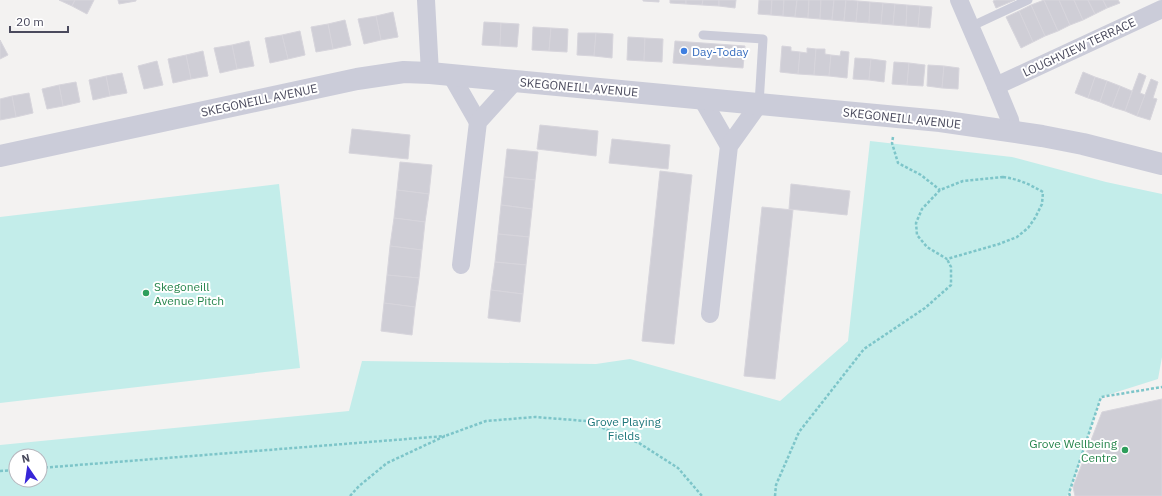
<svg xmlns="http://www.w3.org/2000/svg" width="1162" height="496" viewBox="0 0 1162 496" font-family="'IBM Plex Sans',sans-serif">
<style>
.green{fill:#c3edea;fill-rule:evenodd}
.building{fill:#cfced6;stroke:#d7d5dc}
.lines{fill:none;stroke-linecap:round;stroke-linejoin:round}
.path{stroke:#7dc5c9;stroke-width:2.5;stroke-dasharray:3 2;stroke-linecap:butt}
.service{stroke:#cbccd9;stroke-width:9}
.minor{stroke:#cbccd9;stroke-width:18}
.tertiary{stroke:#cbccd9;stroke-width:22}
.shop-dot{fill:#3f7fe0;stroke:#fff;stroke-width:1.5}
.leisure-dot{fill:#2e9e5b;stroke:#fff;stroke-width:1.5}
.labels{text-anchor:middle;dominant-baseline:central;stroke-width:4;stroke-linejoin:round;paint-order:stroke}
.street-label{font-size:12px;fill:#4a4a5d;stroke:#fff}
.shop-label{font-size:12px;fill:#366cbe;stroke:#fff;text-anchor:start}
.leisure-label{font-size:12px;fill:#27864d;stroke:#fff;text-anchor:start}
.park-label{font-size:12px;fill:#1e777b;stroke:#fff}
</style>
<rect width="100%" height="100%" fill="#f3f2f1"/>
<g class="green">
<path d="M870,141L1012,157L1106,182L1162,194V357L1158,379L1101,397L1069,493L1067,496H0V445L349,411L362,361L596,364L630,359L780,401L848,341ZM16,456H40V480H16Z"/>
<polygon points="279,184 300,368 0,403 0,217"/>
</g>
<g class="building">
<polygon points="59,0 75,0 72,6"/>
<polygon points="75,0 94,0 87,14 72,6"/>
<polygon points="118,0 136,0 136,1 119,4"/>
<polygon points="643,0 659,0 659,2 643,1"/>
<polygon points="670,0 686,0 686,4 670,3"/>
<polygon points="686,0 703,0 702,5 686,4"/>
<polygon points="703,0 719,0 719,6 702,5"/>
<polygon points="719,0 736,0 735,8 719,6"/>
<polygon points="759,0 772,0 771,15 758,14"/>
<polygon points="772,0 784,0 783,16 771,15"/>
<polygon points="784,0 797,0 795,17 783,16"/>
<polygon points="797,0 809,0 808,18 795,17"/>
<polygon points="809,0 821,0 820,19 808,18"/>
<polygon points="821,0 834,0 832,20 820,19"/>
<polygon points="834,0 846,0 844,21 832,20"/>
<polygon points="846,0 858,1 856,22 844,21"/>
<polygon points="996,0 1015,0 996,8 993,1"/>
<polygon points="1044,0 1058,31 1045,36 1031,5"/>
<polygon points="1044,0 1059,0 1070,25 1058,31"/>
<polygon points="1059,0 1074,0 1083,20 1070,25"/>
<polygon points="1074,0 1088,0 1095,14 1083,20"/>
<polygon points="1088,0 1103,0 1107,8 1095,14"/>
<polygon points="1103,0 1118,0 1120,3 1107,8"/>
<polygon points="858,1 870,2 869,23 856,22"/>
<polygon points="870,2 883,3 881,24 869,23"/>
<polygon points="883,3 895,4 893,25 881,24"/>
<polygon points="895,4 907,5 906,26 893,25"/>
<polygon points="907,5 920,6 918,27 906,26"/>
<polygon points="1031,5 1045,36 1033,42 1019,11"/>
<polygon points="920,6 932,7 930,28 918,27"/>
<polygon points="1019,11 1033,42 1021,48 1006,17"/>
<polygon points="393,12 398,37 381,40 376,16"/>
<polygon points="376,16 381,40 364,44 358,19"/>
<polygon points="345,20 351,45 333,49 328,24"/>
<polygon points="484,22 501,23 500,46 482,45"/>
<polygon points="501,23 519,24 517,47 500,46"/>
<polygon points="328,24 333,49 316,52 311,27"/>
<polygon points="533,27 551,28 549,51 532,50"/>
<polygon points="551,28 568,29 567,52 549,51"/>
<polygon points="300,31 305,55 288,59 282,35"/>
<polygon points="578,33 596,33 594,56 577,55"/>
<polygon points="596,33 613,34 612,58 594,56"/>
<polygon points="282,35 288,59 270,63 265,38"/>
<polygon points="628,37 645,38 644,61 627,60"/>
<polygon points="645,38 663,39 662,62 644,61"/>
<polygon points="0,40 8,55 0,59"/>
<polygon points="249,41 254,66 237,69 232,45"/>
<polygon points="675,41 745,46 743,68 673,63"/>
<polygon points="232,45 237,69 220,73 214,48"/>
<polygon points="782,46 791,47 791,51 800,52 798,74 780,72"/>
<polygon points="807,48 816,49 814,75 798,74 800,52 807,53"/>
<polygon points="816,49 825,49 825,54 831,55 829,76 814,75"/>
<polygon points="203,51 208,76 191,79 186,55"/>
<polygon points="841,51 849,52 847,78 829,76 831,55 840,56"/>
<polygon points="186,55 191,79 173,83 168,59"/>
<polygon points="855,58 871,59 869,80 853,79"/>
<polygon points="871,59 886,61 884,82 869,80"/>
<polygon points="157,61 163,85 144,89 138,66"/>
<polygon points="894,62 909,63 907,85 892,84"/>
<polygon points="909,63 925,65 923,86 907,85"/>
<polygon points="928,65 944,66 942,88 927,86"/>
<polygon points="944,66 959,68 958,89 942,88"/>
<polygon points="1083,72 1095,77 1088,98 1075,93"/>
<polygon points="122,73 127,93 110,96 106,76"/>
<polygon points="1139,73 1146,76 1140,93 1145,95 1137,116 1125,111"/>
<polygon points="106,76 110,96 93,100 89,80"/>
<polygon points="1095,77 1107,81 1100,102 1088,98"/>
<polygon points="1151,79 1158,82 1153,98 1157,99 1150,120 1137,116"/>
<polygon points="1107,81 1120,86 1112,107 1100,102"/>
<polygon points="76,82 80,102 63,106 59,85"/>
<polygon points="59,85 63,106 47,109 42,89"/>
<polygon points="1120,86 1132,91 1125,111 1112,107"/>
<polygon points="29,93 33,113 16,117 12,96"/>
<polygon points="12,96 16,117 0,120 0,99"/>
<polygon points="540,125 598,131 596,156 537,149"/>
<polygon points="352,129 410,135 408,159 349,153"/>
<polygon points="612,139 670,145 668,169 609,163"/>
<polygon points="507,149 538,152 535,180 504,177"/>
<polygon points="400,162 432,165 429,194 397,190"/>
<polygon points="660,171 692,175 674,344 642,341"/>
<polygon points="504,177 535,180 532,209 501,205"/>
<polygon points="791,184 850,191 847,215 789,209"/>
<polygon points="397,190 429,194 425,222 394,218"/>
<polygon points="501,205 532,209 529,237 498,234"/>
<polygon points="762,207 793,210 775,379 744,376"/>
<polygon points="394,218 425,222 422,250 390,246"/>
<polygon points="498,234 529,237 526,265 495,262"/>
<polygon points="390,246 422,250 419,278 387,275"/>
<polygon points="495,262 526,265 523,294 491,290"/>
<polygon points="387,275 419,278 415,307 384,303"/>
<polygon points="491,290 523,294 520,322 488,318"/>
<polygon points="384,303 415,307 412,335 381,331"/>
<polygon points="1162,399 1162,496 1075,496 1073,487 1102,412"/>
</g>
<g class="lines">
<g class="path">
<polyline points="893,137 892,143 898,163 921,175 940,190"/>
<path d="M1003,177C1018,179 1029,184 1043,192L1042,204L1035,218L1028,228L1017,237L999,244L947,259L927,247L917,235L916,223L922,209L940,190L963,181Z"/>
<polyline points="40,468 445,436"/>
<polyline points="0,471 16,470"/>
<polyline points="350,496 359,486 387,463 445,436 486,421 535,417 586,421 639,443 678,468 702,496"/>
<polyline points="775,496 776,485 799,432 864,349 925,308 951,285 951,267 947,259"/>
<polyline points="1070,496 1069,493 1101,397 1162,387"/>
</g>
<g class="service">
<polyline points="970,27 1028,0"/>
<polyline points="703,35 763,39 759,104"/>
</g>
<g class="minor">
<polyline points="426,0 430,73"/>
<polyline points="959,0 996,86 1010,120 1012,131"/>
<polyline points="451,75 478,122"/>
<polyline points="996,86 1162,9"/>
<polyline points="702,99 729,146"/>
<polyline points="461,265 478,122 515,81"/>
<polyline points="710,314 729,146 759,104"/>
</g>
<polyline class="tertiary" points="0,156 357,79 404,72 430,73 940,121 1042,136 1083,144 1162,164"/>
</g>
<circle class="shop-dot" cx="684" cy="51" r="4"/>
<g class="leisure-dot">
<circle cx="146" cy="293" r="4"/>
<circle cx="1125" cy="450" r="4"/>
</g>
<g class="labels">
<g class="street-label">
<text transform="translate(1079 47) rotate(-25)">LOUGHVIEW TERRACE</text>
<text transform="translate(579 87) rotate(5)">SKEGONEILL AVENUE</text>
<text transform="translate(259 100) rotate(-12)">SKEGONEILL AVENUE</text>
<text transform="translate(902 118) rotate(6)">SKEGONEILL AVENUE</text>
</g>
<g class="shop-label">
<text x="692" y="51">Day-Today</text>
</g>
<g class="leisure-label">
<text x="154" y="286">Skegoneill<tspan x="154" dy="14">Avenue Pitch</tspan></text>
<text x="1117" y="443" text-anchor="end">Grove Wellbeing<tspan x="1117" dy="14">Centre</tspan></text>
</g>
<g class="park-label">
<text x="624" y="421">Grove Playing<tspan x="624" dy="14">Fields</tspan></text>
</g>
</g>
<g transform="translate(28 468) rotate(347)"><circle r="19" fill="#ffffff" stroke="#b7b7be"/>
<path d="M0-3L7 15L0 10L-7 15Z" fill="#3726d8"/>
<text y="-6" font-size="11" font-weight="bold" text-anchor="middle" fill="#4a4a5d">N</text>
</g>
<path d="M10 26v6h58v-6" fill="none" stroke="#4a4a5d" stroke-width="2"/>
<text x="16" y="26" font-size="12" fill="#4a4a5d" stroke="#ffffff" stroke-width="3" paint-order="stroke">20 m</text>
</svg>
